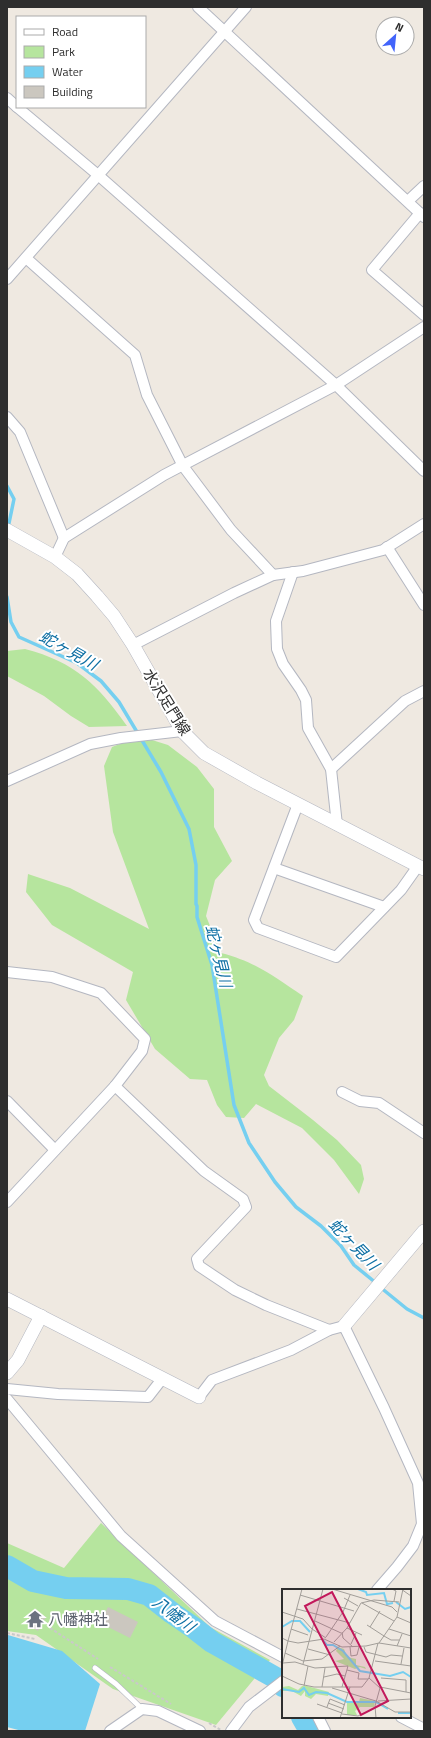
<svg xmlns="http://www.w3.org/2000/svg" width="431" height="1738" viewBox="0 0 431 1738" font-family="'Titillium Web','Noto Sans JP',sans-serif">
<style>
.green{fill:#b6e59e}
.water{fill:#75cff0}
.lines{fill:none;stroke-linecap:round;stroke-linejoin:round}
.stream{stroke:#75cff0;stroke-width:3.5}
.river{stroke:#75cff0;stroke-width:22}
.building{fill:#cbc7bf}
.lane-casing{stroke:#b4b7c1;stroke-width:6}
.street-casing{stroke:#b4b7c1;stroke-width:12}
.secondary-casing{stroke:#b4b7c1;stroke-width:14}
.path{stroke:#c9c9c9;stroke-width:2;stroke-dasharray:3 2;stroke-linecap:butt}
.lane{stroke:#fff;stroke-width:5}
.street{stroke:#fff;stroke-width:10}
.secondary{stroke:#fff;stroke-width:13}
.labels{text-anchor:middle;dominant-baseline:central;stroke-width:4;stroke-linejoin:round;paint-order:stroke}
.street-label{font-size:15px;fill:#2e2e2e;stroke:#fff}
.worship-label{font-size:15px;fill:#5b616d;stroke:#fff;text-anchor:start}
.water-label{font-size:16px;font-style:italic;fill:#0d6fa3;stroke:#fff}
.inset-river{fill:none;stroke:#75cff0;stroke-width:2}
.inset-road{fill:none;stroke:#a29e99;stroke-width:1}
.view{fill:#c2185b;fill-opacity:0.15;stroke:#c2185b;stroke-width:2}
.inset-edge{fill:none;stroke:#2e2e2e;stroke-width:2}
</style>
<rect width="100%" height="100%" fill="#efe9e1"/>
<g class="green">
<path d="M25,649C75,662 98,685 127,726L89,727L71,716L44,696L7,676V651Z"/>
<path d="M152,740L168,745L197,767L214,789V827L232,861L215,880L206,916L221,953C256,962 273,976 303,996L294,1020L279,1038L264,1075L269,1086L313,1120L337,1140L361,1165L364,1179L359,1194L334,1160L302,1128L256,1104L244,1118L226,1117L217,1105L207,1080L190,1079L155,1049L126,1000L133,972L52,925L26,892L28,874L70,888L149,929L113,832L104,766L112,747L125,742Z"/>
<polygon points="101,1523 210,1627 270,1660 216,1725 113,1689 36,1635 7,1631 7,1543 64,1568"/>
</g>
<polygon class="water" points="8,1635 62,1651 100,1684 85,1731 22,1731 7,1727 7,1636"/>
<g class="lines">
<g class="stream">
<polyline points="7,486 14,499 8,528"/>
<polyline points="7,597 11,622 19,637 77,663 101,681 119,702 161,772 189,829 196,865 196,904 197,906 197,917 212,965 234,1105 249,1143 275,1182 296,1207 321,1226 341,1246 354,1265 376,1283"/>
<polyline points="380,1287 407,1309 424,1318"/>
</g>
<g class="river">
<polyline points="7,1566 33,1581 66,1588 128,1589 149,1595 172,1613 194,1628 212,1642 276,1678 283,1686"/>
<polyline points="302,1717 310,1731"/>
</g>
</g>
<g class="building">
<polygon points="108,1607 138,1622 130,1638 100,1623"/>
<polygon points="35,1611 46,1617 38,1631 28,1625"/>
</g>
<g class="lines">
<g class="lane-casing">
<polyline id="lane" points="95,1668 116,1684 142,1709"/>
</g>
<g class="street-casing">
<g id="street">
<polyline points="198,7 424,217"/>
<polyline points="7,98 17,107"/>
<polyline points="17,107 98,175 336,385 424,471"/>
<polyline points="408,201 424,186"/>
<polyline points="420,213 372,270 424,315"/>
<polyline points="26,258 135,355 147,395 183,466 231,530 273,575"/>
<polyline points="7,279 246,7"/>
<polyline points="7,417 20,432 64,538"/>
<polyline points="387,547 424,605"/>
<polyline points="55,557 64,538 164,475 336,385 424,327"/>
<polyline points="293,572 276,621 277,649 283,664 301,690 306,700 308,728 331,769 337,825"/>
<polyline points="133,645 234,593 273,575 303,571 383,550 424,524"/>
<polyline points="331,769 405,701 424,691"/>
<polyline points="7,781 90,744 121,738 182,731"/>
<polyline points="298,804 254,920 258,928 336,957 401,890 418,866"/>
<polyline points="274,868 384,907"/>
<polyline points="7,972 52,977 101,993 145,1039 142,1051 115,1086 7,1202"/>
<polyline points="115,1086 204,1171 243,1199 246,1207 197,1259 199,1266 235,1290 266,1305 329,1330"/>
<polyline points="342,1092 360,1101 379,1103 424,1133"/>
<polyline points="7,1101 55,1150"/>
<polyline points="7,1389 58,1394 148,1397 162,1379"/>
<polyline points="199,1397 212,1380 291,1350 329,1330 344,1326 384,1408 418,1483 422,1524 413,1546 397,1567 377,1590"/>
<polyline points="7,1399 121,1536 215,1621 283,1657"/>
<polyline points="318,1717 325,1731"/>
<polyline points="401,1717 424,1729"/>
<polyline points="110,1731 142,1709 158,1711 200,1731"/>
<polyline points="231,1731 249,1707 283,1681"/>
</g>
</g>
<g class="secondary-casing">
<g id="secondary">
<polyline points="7,530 55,557 77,574 97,596 114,616 133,645 182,731 204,753 257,783 424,869"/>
<polyline points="7,1299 199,1397"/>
<polyline points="344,1326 424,1231"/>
<polyline points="7,1373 18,1360 41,1316"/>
</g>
</g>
<g class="path">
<polyline points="50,1628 98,1659"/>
<polyline points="7,1633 35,1639"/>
<polyline points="110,1667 171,1704"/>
<polyline points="209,1723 221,1730"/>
</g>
<use href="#lane" class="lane"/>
<use href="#street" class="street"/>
<use href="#secondary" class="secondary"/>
</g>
<defs>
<g id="temple-bare" transform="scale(1.38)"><path d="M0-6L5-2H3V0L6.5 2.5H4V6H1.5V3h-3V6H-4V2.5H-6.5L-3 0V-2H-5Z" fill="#6b7280" stroke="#fff" stroke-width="2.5" paint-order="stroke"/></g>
</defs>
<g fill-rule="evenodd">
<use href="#temple-bare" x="35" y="1619"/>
</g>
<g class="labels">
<g class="street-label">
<text transform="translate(167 702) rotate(58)">水沢足門線</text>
</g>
<g class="worship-label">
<text x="48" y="1619">八幡神社</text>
</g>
<g class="water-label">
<text transform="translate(69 650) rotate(29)">蛇ヶ見川</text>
<text transform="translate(219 956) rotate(76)">蛇ヶ見川</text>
<text transform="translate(354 1244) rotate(46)">蛇ヶ見川</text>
<text transform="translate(174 1614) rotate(37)">八幡川</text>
</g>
</g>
<g transform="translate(282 1589)">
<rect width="129" height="129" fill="#efe9e1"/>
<path d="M56,58L62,60L65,68L74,70V76L83,78L84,80L78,78L73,80L53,72L62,70L54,62ZM7,97L16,101L20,97H25L47,103L46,107L34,105L29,110L23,107V102L19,107L10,102H0V98ZM78,109L93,112L92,118H78L73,122L75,126H65V114L77,113Z" fill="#b6e59e"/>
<path class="inset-river" d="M76,0L84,3L85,6L102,4L105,15L111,14M114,13L123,20L129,18M0,38L10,32H18L28,43M41,51L45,56H51L61,62L78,82L108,87L121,83L129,88M0,100L17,103L22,99L27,106L34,103L45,104L65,113H94L106,120M116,124H129"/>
<path class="inset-road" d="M50,0L110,18L115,23M110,0L114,2L112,12M119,0L129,7M18,6L72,22M62,9L76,17M80,14L112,32M15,20L68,34M0,23L21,30L30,40L44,49M115,28L129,34M33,32L59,44M85,36L102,47M88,38L98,22M65,39L80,46M9,40L26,46M107,40L129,47M60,43L61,49L71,58M102,47L109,51H117M44,48L61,23L68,6M0,49L6,52L20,0M52,53L65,39L79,14L92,11L117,13M97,54L115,28L121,0M69,55L74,44M115,57L120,45M68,58L69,67L75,66L77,58M82,58L84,63L104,68L109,66L120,67M26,60L48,66M3,64L21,72L40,70L58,57M93,72L129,77M1,74L13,73L26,77L22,97M21,75L41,0M119,75L122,59M0,77L6,52L16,54L42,50L60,58L84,57L97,54L129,59M26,77L33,79L66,77L60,98M65,81L77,84L76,90H86M0,87L17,95L32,98H80L87,89L96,54M42,88L55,85L63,87M87,89L98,99L93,117L94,129M99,89L124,91V103M40,98L43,79M98,98L129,104M50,99L94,112L113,123H129M96,112L129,110M46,114L62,120M35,115L60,124M45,118L48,110L63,116M60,125L76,127L93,119M58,129L68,98"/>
<path class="view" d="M50,3L106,112L79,126L23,17Z"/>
<rect width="129" height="129" class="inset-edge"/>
</g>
<rect width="431" height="1738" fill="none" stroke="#2e2e2e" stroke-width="16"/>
<rect x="16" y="16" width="130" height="92" fill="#ffffff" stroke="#ababab"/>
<rect x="24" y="29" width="20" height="6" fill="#ffffff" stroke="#ababab"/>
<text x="52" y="36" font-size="12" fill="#2e2e2e">Road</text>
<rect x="24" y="46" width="20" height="12" fill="#b6e59e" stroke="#ababab"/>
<text x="52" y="56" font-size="12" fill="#2e2e2e">Park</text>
<rect x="24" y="66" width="20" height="12" fill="#75cff0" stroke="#ababab"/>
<text x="52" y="76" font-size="12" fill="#2e2e2e">Water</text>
<rect x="24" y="86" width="20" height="12" fill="#cbc7bf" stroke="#ababab"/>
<text x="52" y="96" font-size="12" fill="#2e2e2e">Building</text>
<g transform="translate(395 36) rotate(27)"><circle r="19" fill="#ffffff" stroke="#ababab"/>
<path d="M0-3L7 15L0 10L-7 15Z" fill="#4264fb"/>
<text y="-6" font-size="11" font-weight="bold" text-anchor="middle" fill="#2e2e2e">N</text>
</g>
</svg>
